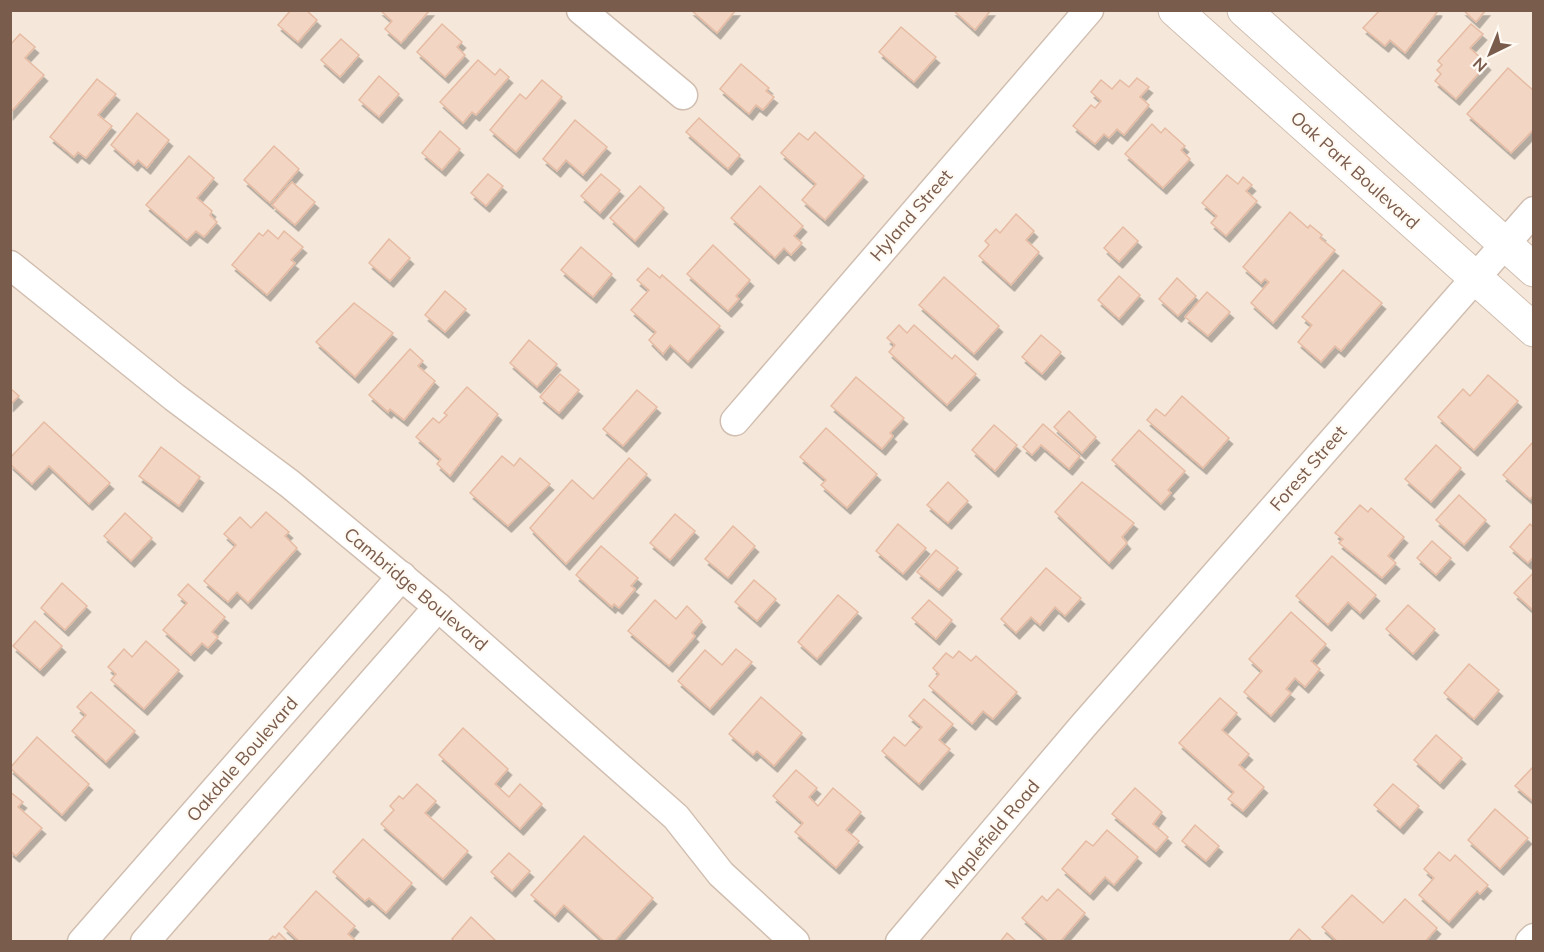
<svg xmlns="http://www.w3.org/2000/svg" width="1544" height="952" viewBox="0 0 1544 952" font-family="Mulish,sans-serif">
<style>
.residential{fill:#f5e8da}
.building{fill:#f3d5c3;stroke:#e6bba3;stroke-width:1.5;filter:url(#shadow)}
.lines{fill:none;stroke-linecap:round;stroke-linejoin:round}
.minor-casing{stroke:#d1beb0;stroke-width:31}
.tertiary-casing{stroke:#d1beb0;stroke-width:35}
.minor{stroke:#fff;stroke-width:28}
.tertiary{stroke:#fff;stroke-width:33}
.labels{text-anchor:middle;dominant-baseline:central;stroke-width:4.5;stroke-linejoin:round;paint-order:stroke}
.street-label{font-size:18px;fill:#7a5c4d;stroke:#fffaf3}
</style>
<defs>
<filter id="shadow"><feDropShadow dx="3.5" dy="6" stdDeviation="0" flood-color="#0004"/></filter>
</defs>
<rect width="100%" height="100%" fill="#fdf6ec"/>
<rect class="residential" x="11" y="11" width="1522" height="930"/>
<g class="building">
<polygon points="291,10 306,10 317,20 298,42 278,25"/>
<polygon points="380,10 430,10 401,43 385,29 392,21"/>
<polygon points="691,10 736,10 717,33"/>
<polygon points="953,10 991,10 975,30"/>
<polygon points="1380,10 1438,10 1438,11 1405,53 1390,40 1385,46 1363,28"/>
<polygon points="1463,10 1486,10 1476,22"/>
<polygon points="442,24 462,42 457,47 465,55 445,77 417,52"/>
<polygon points="1471,24 1483,34 1470,48 1487,64 1456,99 1435,81 1441,74 1437,70 1442,65 1438,61"/>
<polygon points="901,27 936,57 914,82 879,52"/>
<polygon points="20,34 35,47 25,58 44,75 10,113 10,45"/>
<polygon points="341,39 359,55 340,77 321,60"/>
<polygon points="478,60 495,75 500,69 509,77 476,115 472,112 463,123 440,102"/>
<polygon points="741,64 769,88 766,91 774,97 763,110 756,105 749,114 720,89"/>
<polygon points="1508,68 1534,91 1534,129 1511,153 1467,114"/>
<polygon points="379,76 399,94 379,117 359,100"/>
<polygon points="1137,78 1149,87 1140,97 1149,105 1124,135 1117,129 1109,138 1104,134 1095,144 1073,126 1091,105 1095,108 1101,101 1091,92 1101,80 1112,89 1120,80 1129,87"/>
<polygon points="97,79 116,94 98,115 112,126 86,158 78,152 74,157 50,137"/>
<polygon points="542,80 562,97 516,152 490,130 520,94 526,99"/>
<polygon points="137,113 169,140 147,168 138,160 134,165 111,145"/>
<polygon points="699,118 740,155 728,169 686,132"/>
<polygon points="575,120 607,147 583,175 566,160 557,171 543,159"/>
<polygon points="1152,124 1161,133 1165,128 1185,146 1181,150 1190,159 1163,188 1125,154"/>
<polygon points="440,131 460,149 442,170 422,153"/>
<polygon points="815,132 864,176 825,220 802,200 816,184 781,153 799,133 808,140"/>
<polygon points="274,146 299,169 270,203 244,180"/>
<polygon points="189,156 214,178 197,198 212,211 210,215 217,222 204,237 196,231 187,240 146,205"/>
<polygon points="488,174 503,186 486,206 471,193"/>
<polygon points="601,174 620,190 600,213 581,196"/>
<polygon points="1227,175 1238,184 1243,177 1252,185 1246,191 1257,201 1226,236 1211,223 1217,216 1202,203"/>
<polygon points="292,182 315,202 295,225 272,205"/>
<polygon points="640,186 664,208 635,241 610,218"/>
<polygon points="760,186 803,226 794,236 802,243 791,255 784,248 775,258 731,218"/>
<polygon points="1290,212 1308,228 1310,225 1322,235 1320,238 1335,250 1273,323 1251,303 1269,282 1265,279 1261,283 1243,267"/>
<polygon points="1016,214 1034,231 1026,240 1039,252 1011,285 979,256 989,245 985,241 996,229 1000,233"/>
<polygon points="1123,227 1138,241 1119,262 1104,248"/>
<polygon points="268,230 278,239 284,231 303,247 291,260 295,263 267,295 232,265 259,233 263,236"/>
<polygon points="389,239 410,258 390,281 369,263"/>
<polygon points="713,245 750,280 736,296 739,299 728,311 687,274"/>
<polygon points="581,247 612,274 593,297 561,270"/>
<polygon points="648,268 660,278 662,275 720,326 688,362 670,345 663,354 649,340 656,332 631,310 649,290 637,280"/>
<polygon points="1343,270 1382,303 1341,351 1335,346 1321,362 1298,342 1312,325 1302,317"/>
<polygon points="1119,276 1140,295 1119,319 1098,300"/>
<polygon points="944,277 999,326 974,354 919,305"/>
<polygon points="1177,278 1196,296 1178,316 1159,299"/>
<polygon points="445,291 466,309 445,332 425,315"/>
<polygon points="1207,292 1230,312 1208,336 1185,317"/>
<polygon points="354,303 393,333 355,377 316,342"/>
<polygon points="899,325 907,333 914,325 952,359 955,355 976,374 947,405 889,352 895,345 887,338"/>
<polygon points="1041,335 1061,352 1042,374 1022,357"/>
<polygon points="529,340 557,364 537,387 510,363"/>
<polygon points="410,349 423,361 418,366 435,381 404,420 390,409 388,412 369,395"/>
<polygon points="560,374 579,390 559,413 540,397"/>
<polygon points="1488,375 1518,401 1474,450 1438,417 1463,389 1470,396"/>
<polygon points="856,377 904,418 890,433 893,436 882,449 831,406"/>
<polygon points="467,387 498,414 450,476 437,464 441,459 416,437 433,418 439,423 447,415 444,413"/>
<polygon points="10,388 19,396 10,405"/>
<polygon points="637,390 657,407 623,446 603,429"/>
<polygon points="1182,396 1229,438 1203,468 1147,420 1156,409 1165,416"/>
<polygon points="1069,411 1096,437 1082,453 1054,427"/>
<polygon points="44,422 110,483 89,504 49,466 32,484 10,464 10,458"/>
<polygon points="1043,424 1080,456 1069,469 1041,445 1032,455 1023,447"/>
<polygon points="994,425 1017,445 995,471 972,450"/>
<polygon points="826,428 877,474 847,508 821,485 826,480 800,457"/>
<polygon points="1139,430 1185,471 1168,490 1171,493 1161,504 1112,460"/>
<polygon points="1534,441 1534,495 1530,499 1503,475"/>
<polygon points="1436,445 1461,468 1431,502 1405,479"/>
<polygon points="161,447 200,477 179,506 139,476"/>
<polygon points="502,456 514,466 520,458 550,484 508,526 470,493"/>
<polygon points="629,458 647,474 566,564 530,528 572,480 593,499"/>
<polygon points="948,482 968,501 948,523 927,505"/>
<polygon points="1082,482 1134,523 1122,537 1127,543 1109,563 1055,512"/>
<polygon points="1459,495 1486,520 1464,545 1436,520"/>
<polygon points="1360,505 1368,512 1371,508 1404,537 1388,556 1396,563 1382,578 1339,543 1343,539 1335,533"/>
<polygon points="266,512 289,532 285,536 297,548 248,603 237,592 228,602 204,581 236,545 224,534 240,517 251,528"/>
<polygon points="125,513 152,538 131,561 104,536"/>
<polygon points="675,514 695,531 670,560 650,543"/>
<polygon points="898,524 926,548 903,574 876,551"/>
<polygon points="1530,524 1534,528 1534,556 1528,563 1510,547"/>
<polygon points="733,526 755,546 728,578 705,559"/>
<polygon points="1432,541 1451,558 1436,575 1417,558"/>
<polygon points="601,546 638,578 631,586 635,589 619,608 614,604 612,607 576,575"/>
<polygon points="936,550 958,568 939,590 917,572"/>
<polygon points="1332,556 1376,595 1360,613 1348,602 1328,625 1296,596"/>
<polygon points="1046,568 1081,598 1065,616 1055,607 1040,625 1031,617 1016,633 1001,619"/>
<polygon points="1534,572 1534,611 1514,593"/>
<polygon points="754,580 776,599 757,621 735,602"/>
<polygon points="62,583 87,606 65,630 41,608"/>
<polygon points="188,584 225,617 212,632 218,637 208,648 202,643 191,655 163,630 187,603 178,595"/>
<polygon points="838,595 858,612 817,659 798,642"/>
<polygon points="655,600 676,619 687,606 702,621 692,633 695,636 669,666 628,631"/>
<polygon points="929,600 952,620 936,639 912,618"/>
<polygon points="1408,605 1435,629 1413,654 1386,629"/>
<polygon points="1291,612 1326,644 1311,661 1320,669 1305,687 1295,678 1286,689 1291,693 1271,716 1244,692 1262,671 1249,659"/>
<polygon points="35,621 62,646 40,670 13,646"/>
<polygon points="146,641 179,670 144,709 111,680 116,674 108,667 124,649 132,657"/>
<polygon points="736,649 752,662 710,709 678,681 705,650 722,665"/>
<polygon points="959,651 971,661 976,656 1017,692 993,719 983,711 972,724 929,686 939,674 933,668 946,653 953,658"/>
<polygon points="1469,664 1499,690 1474,719 1444,693"/>
<polygon points="91,692 135,731 106,762 72,731 86,715 77,707"/>
<polygon points="761,697 802,733 774,766 757,751 753,755 729,734"/>
<polygon points="1220,698 1237,713 1222,730 1249,754 1239,765 1264,787 1243,811 1228,799 1234,792 1179,743"/>
<polygon points="924,699 953,724 939,740 950,749 919,784 882,751 894,737 905,746 922,727 909,716"/>
<polygon points="463,728 508,769 495,784 509,797 520,784 542,804 520,829 439,755"/>
<polygon points="1436,735 1462,758 1440,783 1414,760"/>
<polygon points="37,737 89,784 62,815 10,768"/>
<polygon points="1534,766 1534,802 1515,786"/>
<polygon points="796,770 817,788 809,797 818,806 833,788 861,812 846,830 859,841 836,868 795,832 803,823 773,796"/>
<polygon points="417,784 436,801 425,813 468,851 443,879 381,824 394,810 390,806 399,796 403,799"/>
<polygon points="1393,784 1419,806 1400,828 1374,805"/>
<polygon points="1135,788 1162,812 1153,824 1168,837 1156,851 1112,814"/>
<polygon points="10,792 23,802 18,807 42,828 16,856 10,851"/>
<polygon points="1495,809 1528,838 1500,869 1468,840"/>
<polygon points="1195,825 1219,846 1206,861 1182,841"/>
<polygon points="1107,830 1138,857 1114,885 1105,877 1090,894 1062,869 1086,841 1093,846"/>
<polygon points="584,836 653,898 614,942 605,942 564,905 555,916 531,895"/>
<polygon points="363,839 412,883 386,913 369,898 365,901 333,872"/>
<polygon points="1439,852 1450,861 1455,855 1488,885 1480,894 1477,891 1449,922 1419,895 1434,878 1424,869"/>
<polygon points="509,853 530,871 512,891 491,872"/>
<polygon points="1058,889 1085,913 1060,942 1049,942 1022,918 1042,896 1047,901"/>
<polygon points="316,891 355,926 348,934 357,942 300,942 284,927"/>
<polygon points="1352,895 1383,923 1405,899 1437,928 1425,942 1338,942 1322,927"/>
<polygon points="471,917 497,942 455,942 452,939"/>
<polygon points="1299,929 1313,942 1288,942"/>
<polygon points="279,933 288,942 267,942 273,936 275,938"/>
<polygon points="1007,933 1017,942 1000,942"/>
</g>
<g class="lines">
<g class="minor-casing">
<g id="minor">
<polyline points="581,10 683,95"/>
<polyline points="10,265 174,397 290,484 438,607 676,817 721,874 795,942"/>
<polyline points="735,421 1089,10"/>
<polyline points="82,942 402,576"/>
<polyline points="145,942 438,607"/>
<polyline points="900,942 1083,726 1534,211"/>
<polyline points="1530,942 1534,938"/>
</g>
</g>
<g class="tertiary-casing">
<g id="tertiary">
<polyline points="1175,10 1534,330"/>
<polyline points="1244,10 1534,270"/>
</g>
</g>
<use href="#minor" class="minor"/>
<use href="#tertiary" class="tertiary"/>
</g>
<g class="labels">
<g class="street-label">
<text transform="translate(1355 170) rotate(42)">Oak Park Boulevard</text>
<text transform="translate(911 215) rotate(-49)">Hyland Street</text>
<text transform="translate(1308 468) rotate(-49)">Forest Street</text>
<text transform="translate(416 589) rotate(40)">Cambridge Boulevard</text>
<text transform="translate(242 759) rotate(-49)">Oakdale Boulevard</text>
<text transform="translate(992 834) rotate(-50)">Maplefield Road</text>
</g>
</g>
<rect width="1544" height="952" fill="none" stroke="#7a5c4d" stroke-width="24"/>
<g transform="translate(1490 54) rotate(223)" stroke="#fffaf3" stroke-width="4.5" paint-order="stroke">
<path d="M0-4.5L10 22L0 15L-10 22Z" fill="#7a5c4d"/>
<text y="-9" font-size="16" font-weight="bold" text-anchor="middle" fill="#7a5c4d">N</text>
</g>
</svg>
